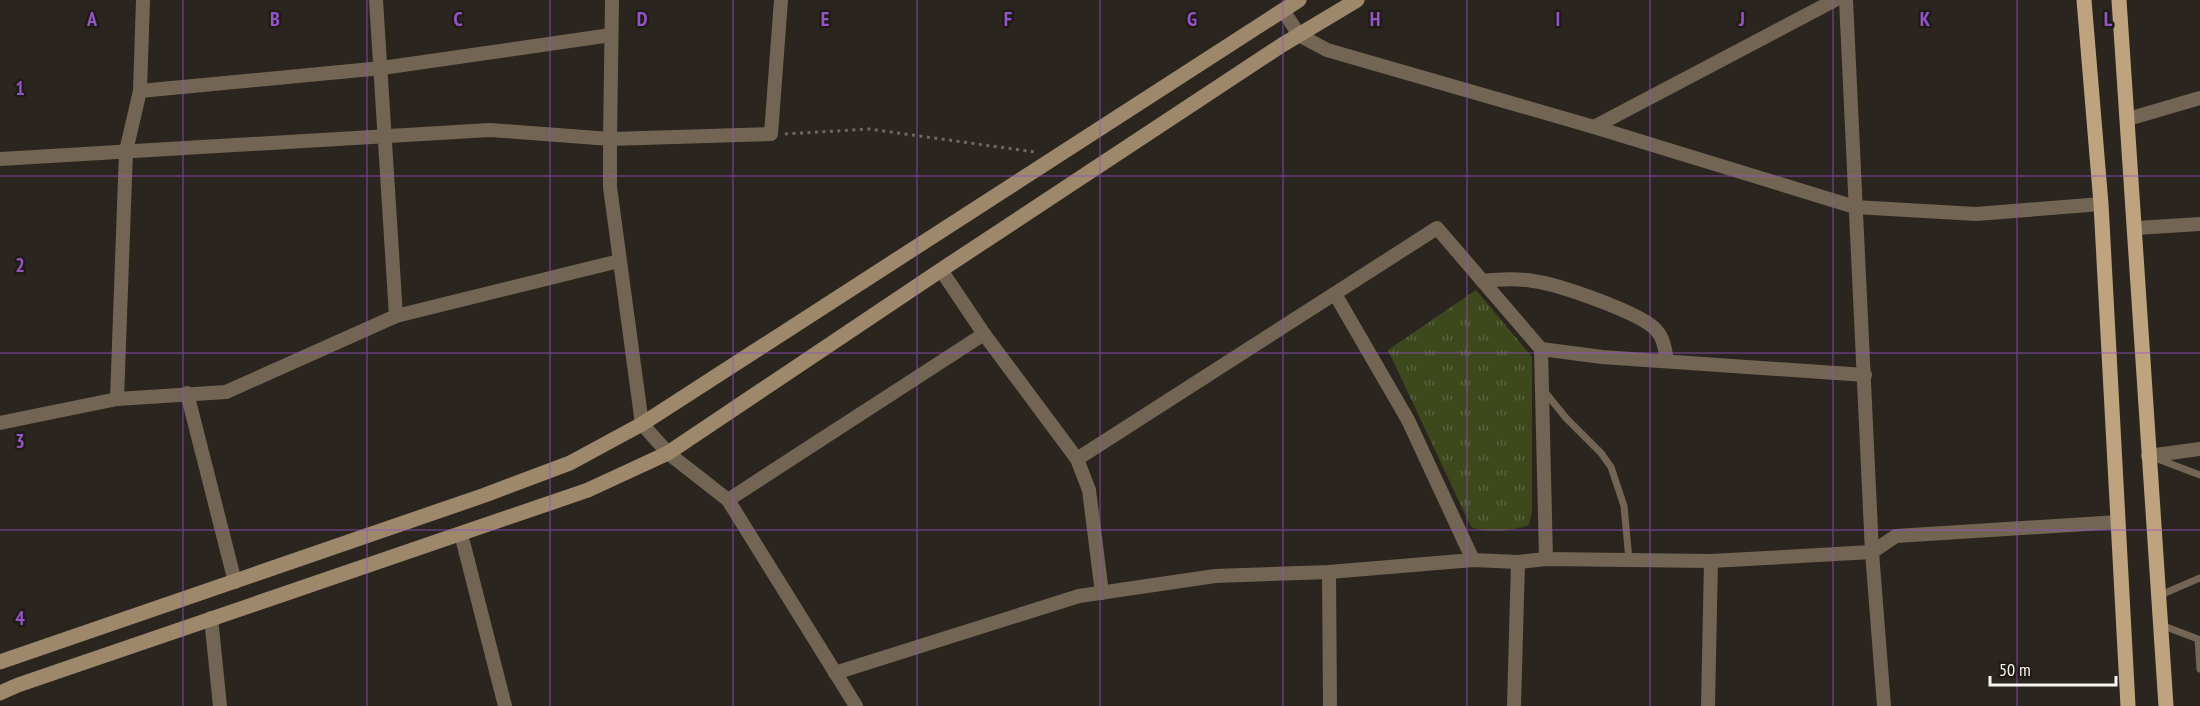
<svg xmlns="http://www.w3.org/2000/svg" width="2200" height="706" viewBox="0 0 2200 706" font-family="'PT Sans Narrow',sans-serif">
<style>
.park{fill:url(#park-tufts)}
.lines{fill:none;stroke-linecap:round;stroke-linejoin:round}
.path{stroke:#6c6761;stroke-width:3;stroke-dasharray:3 4.5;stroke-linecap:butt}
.lane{stroke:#726553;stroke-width:7}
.street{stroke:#726553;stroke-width:14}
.secondary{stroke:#9d886c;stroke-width:15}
.primary{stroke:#bfa37e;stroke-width:15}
.grid{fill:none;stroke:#9454c9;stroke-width:1.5;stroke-opacity:0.55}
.grid-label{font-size:20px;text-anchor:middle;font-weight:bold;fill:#9454c9;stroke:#211b16;stroke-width:5;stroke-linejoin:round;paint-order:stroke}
</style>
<defs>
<pattern id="park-tufts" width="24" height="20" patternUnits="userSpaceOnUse" patternTransform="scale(1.5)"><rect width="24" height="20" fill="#3d481d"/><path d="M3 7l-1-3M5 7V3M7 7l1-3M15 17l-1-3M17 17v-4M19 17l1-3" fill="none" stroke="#5a633e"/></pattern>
</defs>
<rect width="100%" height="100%" fill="#2b251f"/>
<path class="park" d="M1476,290L1532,357V511L1529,525C1513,531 1487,534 1471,527L1388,350Z"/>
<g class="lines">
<polyline class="path" points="785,134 869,129 1035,152"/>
<g class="lane">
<polyline points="1545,392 1566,418 1601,453 1611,467 1624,506 1629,560"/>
<polyline points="2155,458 2200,475"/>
<polyline points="2158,596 2200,578"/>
<polyline points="2161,625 2198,639 2200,669"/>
</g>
<g class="street">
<polyline points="376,0 396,316"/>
<polyline points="612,0 610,139 771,134 781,0"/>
<polyline points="1846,0 1872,552 1884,706"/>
<polyline points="1283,10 1299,35 1327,50 1594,127 1855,207 1976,214 2101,204"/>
<polyline points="140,91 382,68 611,35"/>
<polyline points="2128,119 2200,98"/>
<polyline points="1594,127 1835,0"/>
<polyline points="0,159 490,130 610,139 610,187 642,424 668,453 728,500 856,706"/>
<polyline points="2136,228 2200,224"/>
<polyline points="941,270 984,334 1077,459 1089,490 1102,593"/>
<path d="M1482,281C1499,279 1516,278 1533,281C1557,284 1643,313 1657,331C1664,339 1665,350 1667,361"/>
<polyline points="1335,294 1408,420 1473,560"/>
<polyline points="1541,349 1602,357 1865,375"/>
<polyline points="187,393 235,582"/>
<polyline points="117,399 126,151 140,91 143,0"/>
<polyline points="0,423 117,399 226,392 396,316 619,261"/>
<polyline points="2148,456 2200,449"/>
<polyline points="1077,459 1437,228 1541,349 1546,559"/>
<polyline points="728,500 984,334"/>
<polyline points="461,534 505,706"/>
<polyline points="1329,572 1330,706"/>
<polyline points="211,618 220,706"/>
<polyline points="835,673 1079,596 1215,576 1329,572 1473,560 1518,562 1546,559 1711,561 1872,552 1896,536 2118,522"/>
<polyline points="1514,706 1518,562"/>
<polyline points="1708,706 1711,561"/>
</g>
<g class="secondary">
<polyline points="0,662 485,495 570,463 642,424 1299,0"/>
<polyline points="0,693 18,685 588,490 668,453 941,270 1282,45 1357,0"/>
</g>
<g class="primary">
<polyline points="2084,0 2101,204 2128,706"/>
<path d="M2119,0C2136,235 2149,471 2166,706"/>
</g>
</g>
<path class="grid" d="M183,0V706M367,0V706M550,0V706M733,0V706M917,0V706M1100,0V706M1283,0V706M1467,0V706M1650,0V706M1833,0V706M2017,0V706M0,176H2200M0,353H2200M0,530H2200"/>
<g class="grid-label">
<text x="92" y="26">A</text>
<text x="275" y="26">B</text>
<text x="458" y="26">C</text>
<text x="642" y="26">D</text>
<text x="825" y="26">E</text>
<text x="1008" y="26">F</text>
<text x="1192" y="26">G</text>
<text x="1375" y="26">H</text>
<text x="1558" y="26">I</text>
<text x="1742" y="26">J</text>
<text x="1925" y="26">K</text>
<text x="2108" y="26">L</text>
<text x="20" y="95">1</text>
<text x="20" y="272">2</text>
<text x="20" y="448">3</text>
<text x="20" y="625">4</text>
</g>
<path d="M1990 676v9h126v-9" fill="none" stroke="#f8f4f0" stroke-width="3"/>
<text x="1999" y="676" font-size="18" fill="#f8f4f0" stroke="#211b16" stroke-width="4.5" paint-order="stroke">50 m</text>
</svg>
